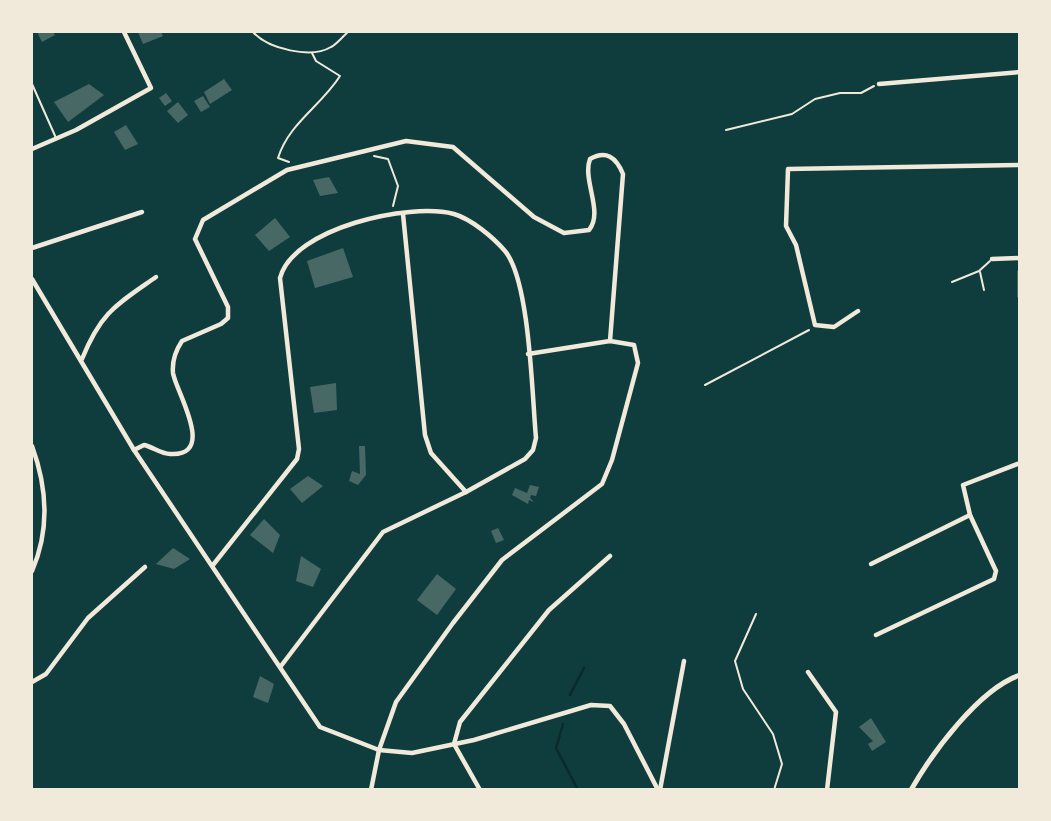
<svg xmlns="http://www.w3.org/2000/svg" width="1051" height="821" viewBox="0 0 1051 821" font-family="'Roboto Condensed',sans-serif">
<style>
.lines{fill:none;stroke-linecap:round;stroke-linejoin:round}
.stream{stroke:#0a2a2b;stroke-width:2.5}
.building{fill:#486865}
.path{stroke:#f1e9da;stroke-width:2}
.service{stroke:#f1e9da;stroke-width:2}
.minor{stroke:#f1e9da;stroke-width:4.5}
.tertiary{stroke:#f1e9da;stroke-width:5}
</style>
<rect width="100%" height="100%" fill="#0f3d3e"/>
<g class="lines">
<g class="stream">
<polyline points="570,695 584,668"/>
<polyline points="563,724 556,748 578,790"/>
</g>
</g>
<g class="building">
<polygon points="37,32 53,32 55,35 42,42"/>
<polygon points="138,32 161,32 163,36 143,44"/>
<polygon points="224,79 232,90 210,104 204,92"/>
<polygon points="89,84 104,95 68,122 54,102"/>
<polygon points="166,93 172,101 165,106 159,98"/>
<polygon points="203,96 210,107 201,112 194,101"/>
<polygon points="178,102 188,115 178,123 167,111"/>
<polygon points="126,125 138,144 125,150 114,132"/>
<polygon points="329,177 338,193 320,196 313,180"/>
<polygon points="275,218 290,237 269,251 255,235"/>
<polygon points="343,248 353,277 315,288 307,261"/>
<polygon points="336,383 337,410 314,413 310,387"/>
<polygon points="359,446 365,446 366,475 358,485 349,481 352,471 360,474"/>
<polygon points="308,476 323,486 302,503 290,489"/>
<polygon points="530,485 539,487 536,496 531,495 530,498 534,502 529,500 528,504 512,495 515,488 527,493"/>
<polygon points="264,519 280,535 273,553 250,535"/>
<polygon points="498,528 504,540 496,543 491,531"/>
<polygon points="173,548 190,559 174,569 156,564"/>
<polygon points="301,556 321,569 313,587 296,581"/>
<polygon points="437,574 456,589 437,615 417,600"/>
<polygon points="260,676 274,684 268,703 253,697"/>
<polygon points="871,718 886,742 872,751 868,744 873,741 859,727"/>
</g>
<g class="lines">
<g class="path">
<path d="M253,32C268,49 311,59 331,47C337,44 343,36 348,32"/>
<polyline points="726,130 792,114 815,99 840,93 861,93 874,86"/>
<polyline points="374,156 388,159 398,186 393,206"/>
<path d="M289,162L278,158C289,123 321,106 340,76L316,61L312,53"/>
<polyline points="705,385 809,330"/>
<polyline points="756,614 735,661 743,689 773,734 782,764 774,790"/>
</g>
<g class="service">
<polyline points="32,84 56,138"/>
<polyline points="980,272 984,290"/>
<polyline points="952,282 979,271 990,261"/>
</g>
<g class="minor">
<polyline points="879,84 1020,72"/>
<polyline points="32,149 76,130 151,88 124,32"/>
<polyline points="403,214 425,435 431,453 466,492"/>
<polyline points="32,248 142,212"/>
<polyline points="992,259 1020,258"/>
<polyline points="1020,271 1020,297"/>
<polyline points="32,279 134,450 320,727 379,750 412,753 474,740 591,705 610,706 624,724 658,790"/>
<polyline points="858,311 834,327 815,325 796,245 786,226 788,169 1020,165"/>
<path d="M82,359C101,312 116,305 156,277"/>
<path d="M32,446C47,487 50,530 32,571"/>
<path d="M134,450L144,445C153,447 161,454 170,454C218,457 175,390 173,373C172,362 176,350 182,341L221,324L228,318V307L195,239L203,220L287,170L406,141L453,147L534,217L564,233L589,230C604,212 582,180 590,159C606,150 616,157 623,174L610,341"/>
<polyline points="871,564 970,515"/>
<path d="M213,565L297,459L299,449L280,278C293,228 409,202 454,214C471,219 493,237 505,251C530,281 532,396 536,438L533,450L525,459L466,492L383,532L281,666"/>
<polyline points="876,635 994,579 996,571 970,515 963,485 1020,463"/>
<polyline points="808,672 836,712 827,790"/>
<polyline points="32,682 46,674 88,618 145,567"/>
<polyline points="371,790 379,750 396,702 453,623 502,560 602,484 612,460 638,363 634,345 610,341 528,354"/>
<polyline points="480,790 454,744 460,722 549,610 610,556"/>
<polyline points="660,790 684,661"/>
</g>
<path class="tertiary" d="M911,790C932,753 979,689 1020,675"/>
</g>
<rect width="1051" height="821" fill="none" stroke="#f1e9da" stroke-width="66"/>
</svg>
